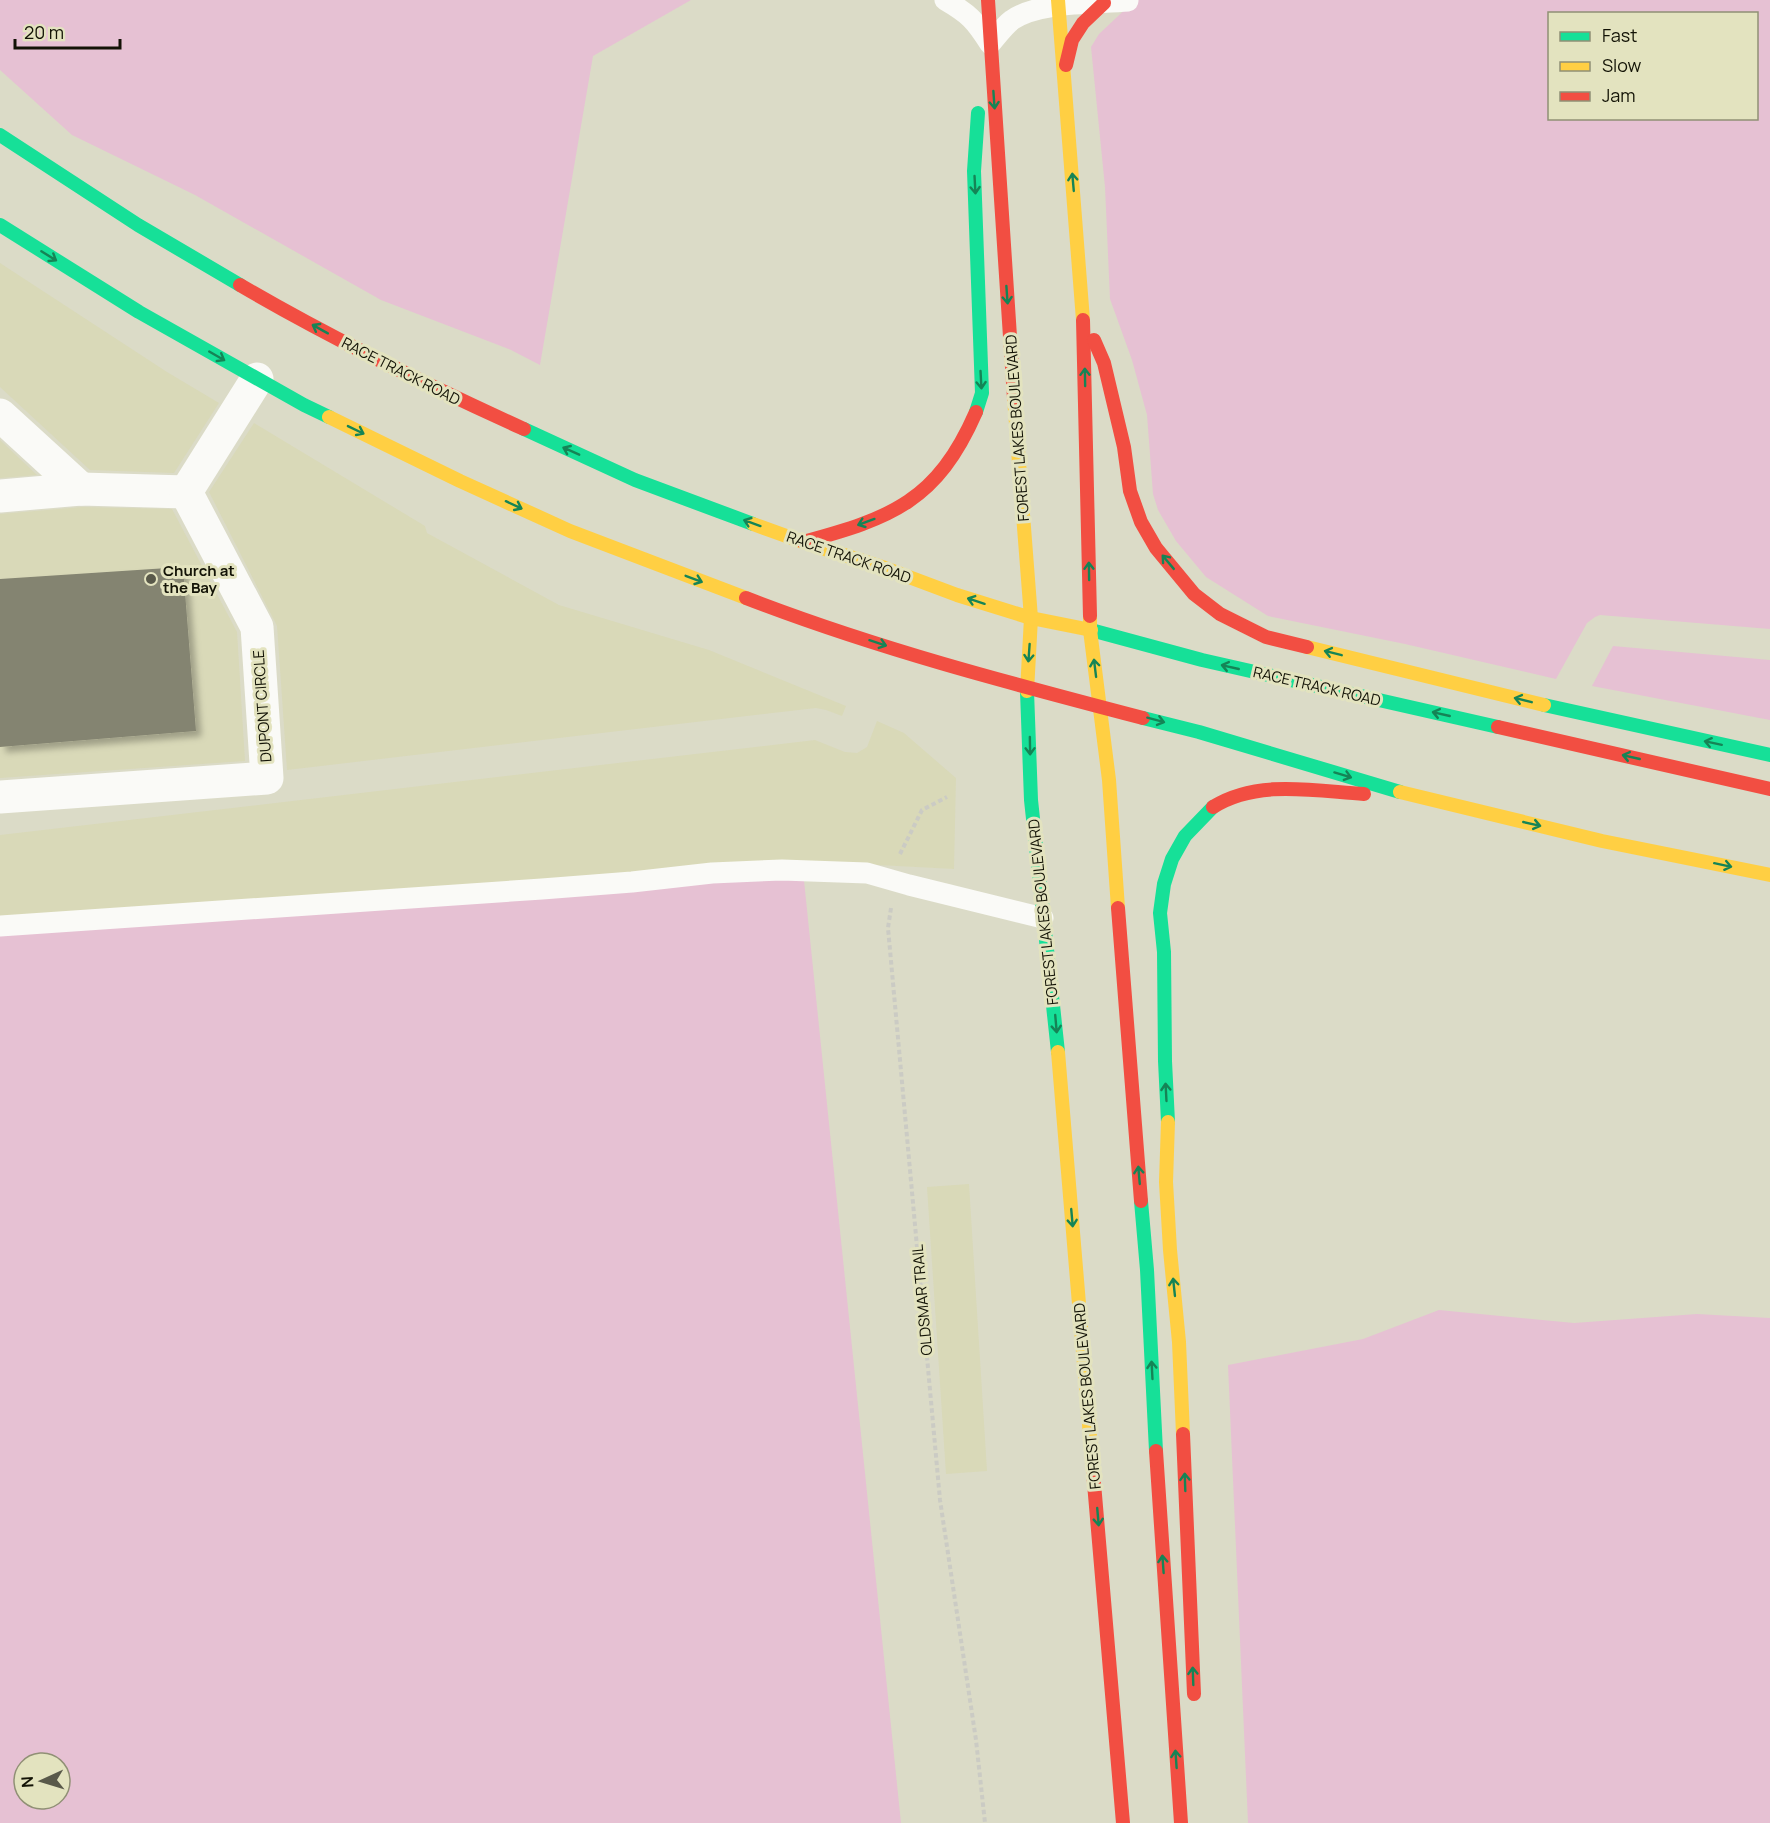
<svg xmlns="http://www.w3.org/2000/svg" width="1770" height="1823" viewBox="0 0 1770 1823" font-family="Manrope,sans-serif">
<style>
.built{fill:#d9d9b8}
.green{fill:#e6c1d3;fill-rule:evenodd}
.building{fill:#848471;filter:url(#shadow)}
.lines{fill:none;stroke-linecap:round;stroke-linejoin:round}
.path{stroke:#cbcbc4;stroke-width:4;stroke-dasharray:4.5 3;stroke-linecap:butt}
.lane{stroke:#fafaf7;stroke-width:21}
.street{stroke:#fafaf7;stroke-width:33}
.fast{stroke:#16e098;stroke-width:14}
.slow{stroke:#ffcf43;stroke-width:14}
.jam{stroke:#f24e42;stroke-width:14}
.oneway{stroke:#158456}
.poi-dot{fill:#59594a;stroke:#e3e3bf;stroke-width:2}
.labels{text-anchor:middle;dominant-baseline:central;stroke-width:6;stroke-linejoin:round;paint-order:stroke}
.street-label{font-size:15px;fill:#131306;stroke:#e3e3bf}
.poi-label{font-size:15px;font-weight:bold;fill:#131306;stroke:#e3e3bf;text-anchor:start}
</style>
<defs>
<filter id="shadow"><feDropShadow dx="5.5" dy="5.5" stdDeviation="3" flood-color="#0004"/></filter>
</defs>
<rect width="100%" height="100%" fill="#dbdbc7"/>
<g class="built">
<polygon points="0,263 167,372 219,403 174,473 90,470 0,387"/>
<polygon points="254,423 425,526 427,533 559,605 709,650 846,706 842,716 826,710 816,708 287,770 277,626 209,492"/>
<polygon points="0,440 37,475 0,478"/>
<polygon points="82,507 172,509 237,632 245,761 0,778 0,514"/>
<polygon points="877,721 904,733 956,778 954,869 802,861 0,929 0,835 815,740 845,752 857,753 867,747"/>
<polygon points="969,1184 987,1471 946,1474 927,1187"/>
</g>
<g class="green">
<polygon points="0,0 691,0 593,56 540,365 511,350 381,300 195,195 72,135 0,70"/>
<path d="M1131,0H1770V629L1600,615L1595,617L1587,623L1556,679L1405,644L1268,616L1206,577L1176,541L1158,510L1153,494L1147,415L1132,360L1110,299L1105,187L1091,47L1099,34L1133,2ZM1550,14H1756V118H1550Z"/>
<polygon points="1613,646 1770,660 1770,720 1592,686"/>
<path d="M802,861L901,1823H0V929ZM24,1763H60V1799H24Z"/>
<polygon points="1439,1310 1574,1323 1697,1314 1770,1318 1770,1823 1248,1823 1228,1365 1363,1339"/>
</g>
<polygon class="building" points="183,567 196,731 0,747 0,579"/>
<g class="lines">
<g class="path">
<polyline points="900,854 922,810 947,797"/>
<polyline points="891,908 888,928 940,1500 976,1740 985,1823"/>
</g>
<g class="lane">
<path d="M945,0C969,14 975,20 990,44C997,36 1004,26 1012,20C1039,1 1096,4 1128,1"/>
<polyline points="0,926 542,889 632,882 712,873 782,870 867,873 909,885 1043,918"/>
</g>
<g class="street">
<polyline points="0,415 81,489"/>
<polyline points="0,496 81,489 186,492"/>
<polyline points="0,797 267,778 257,627 186,492 257,379"/>
</g>
<g class="fast">
<polyline points="0,135 138,225 240,285"/>
<polyline points="0,225 139,312 304,405 329,417"/>
<polyline points="976,412 982,393 974,171 978,113"/>
<polyline points="524,429 635,480 753,524"/>
<polyline points="1091,630 1202,660 1498,727"/>
<polyline points="1027,691 1031,800 1058,1052"/>
<polyline points="1544,705 1770,755"/>
<polyline points="1143,718 1199,732 1400,792"/>
<polyline points="1168,1122 1165,1061 1164,952 1160,913 1164,884 1172,859 1185,836 1213,807"/>
<polyline points="1141,1201 1147,1270 1156,1451"/>
</g>
<g class="slow">
<polyline points="1058,0 1083,320"/>
<polyline points="1014,398 1031,618 1027,691"/>
<polyline points="329,417 460,481 570,531 746,598"/>
<polyline points="753,524 803,542 885,568 957,595 1031,618 1091,630"/>
<polyline points="1090,616 1090,630 1109,780 1118,908"/>
<polyline points="1307,647 1544,705"/>
<polyline points="1400,792 1602,841 1770,875"/>
<polyline points="1058,1052 1091,1448"/>
<polyline points="1168,1122 1166,1182 1170,1250 1179,1342 1183,1434"/>
</g>
<g class="jam">
<polyline points="988,0 1014,398"/>
<polyline points="1066,65 1072,40 1083,23 1104,3"/>
<path d="M240,285C332,339 427,385 524,429"/>
<polyline points="1083,320 1090,616"/>
<polyline points="1094,340 1104,363 1124,447 1130,491 1141,522 1156,548 1194,594 1220,614 1266,637 1307,647"/>
<path d="M803,542C892,518 937,501 976,412"/>
<path d="M746,598C875,648 1009,683 1143,718"/>
<polyline points="1498,727 1770,789"/>
<path d="M1213,807C1257,779 1315,791 1364,794"/>
<polyline points="1118,908 1141,1201"/>
<polyline points="1183,1434 1194,1694"/>
<polyline points="1091,1448 1123,1823"/>
<polyline points="1156,1451 1181,1823"/>
</g>
</g>
<defs><path id="oneway-shaft" d="M-6 0H5M1.5-3L5.5 0L1.5 3" fill="none" stroke-width="1.6" stroke-linecap="round" stroke-linejoin="round" transform="scale(1.5)"/></defs>
<g class="oneway">
<use href="#oneway-shaft" transform="translate(994 100) rotate(86)"/>
<use href="#oneway-shaft" transform="translate(1073 182) rotate(-95)"/>
<use href="#oneway-shaft" transform="translate(975 185) rotate(87)"/>
<use href="#oneway-shaft" transform="translate(49 256) rotate(32)"/>
<use href="#oneway-shaft" transform="translate(1007 295) rotate(86)"/>
<use href="#oneway-shaft" transform="translate(320 329) rotate(-151)"/>
<use href="#oneway-shaft" transform="translate(217 356) rotate(30)"/>
<use href="#oneway-shaft" transform="translate(1085 377) rotate(-91)"/>
<use href="#oneway-shaft" transform="translate(981 380) rotate(87)"/>
<use href="#oneway-shaft" transform="translate(356 430) rotate(26)"/>
<use href="#oneway-shaft" transform="translate(571 451) rotate(-156)"/>
<use href="#oneway-shaft" transform="translate(514 505) rotate(25)"/>
<use href="#oneway-shaft" transform="translate(866 522) rotate(160)"/>
<use href="#oneway-shaft" transform="translate(752 523) rotate(-160)"/>
<use href="#oneway-shaft" transform="translate(1168 562) rotate(-130)"/>
<use href="#oneway-shaft" transform="translate(1089 571) rotate(-91)"/>
<use href="#oneway-shaft" transform="translate(694 579) rotate(21)"/>
<use href="#oneway-shaft" transform="translate(976 601) rotate(-162)"/>
<use href="#oneway-shaft" transform="translate(878 643) rotate(18)"/>
<use href="#oneway-shaft" transform="translate(1029 653) rotate(94)"/>
<use href="#oneway-shaft" transform="translate(1333 653) rotate(-166)"/>
<use href="#oneway-shaft" transform="translate(1230 667) rotate(-167)"/>
<use href="#oneway-shaft" transform="translate(1095 668) rotate(-97)"/>
<use href="#oneway-shaft" transform="translate(1523 700) rotate(-166)"/>
<use href="#oneway-shaft" transform="translate(1441 714) rotate(-167)"/>
<use href="#oneway-shaft" transform="translate(1156 720) rotate(15)"/>
<use href="#oneway-shaft" transform="translate(1713 743) rotate(-168)"/>
<use href="#oneway-shaft" transform="translate(1030 746) rotate(89)"/>
<use href="#oneway-shaft" transform="translate(1631 757) rotate(-167)"/>
<use href="#oneway-shaft" transform="translate(1343 775) rotate(17)"/>
<use href="#oneway-shaft" transform="translate(1532 824) rotate(13)"/>
<use href="#oneway-shaft" transform="translate(1723 865) rotate(12)"/>
<use href="#oneway-shaft" transform="translate(1056 1024) rotate(85)"/>
<use href="#oneway-shaft" transform="translate(1166 1092) rotate(-93)"/>
<use href="#oneway-shaft" transform="translate(1139 1175) rotate(-95)"/>
<use href="#oneway-shaft" transform="translate(1072 1218) rotate(85)"/>
<use href="#oneway-shaft" transform="translate(1174 1287) rotate(-96)"/>
<use href="#oneway-shaft" transform="translate(1152 1370) rotate(-93)"/>
<use href="#oneway-shaft" transform="translate(1185 1482) rotate(-92)"/>
<use href="#oneway-shaft" transform="translate(1098 1517) rotate(85)"/>
<use href="#oneway-shaft" transform="translate(1163 1564) rotate(-94)"/>
<use href="#oneway-shaft" transform="translate(1193 1676) rotate(-92)"/>
<use href="#oneway-shaft" transform="translate(1176 1759) rotate(-94)"/>
</g>
<circle class="poi-dot" cx="151" cy="579" r="6"/>
<g class="labels">
<g class="street-label">
<text transform="translate(401 371) rotate(27)">RACE TRACK ROAD</text>
<text transform="translate(1017 428) rotate(-94)">FOREST LAKES BOULEVARD</text>
<text transform="translate(849 557) rotate(19)">RACE TRACK ROAD</text>
<text transform="translate(1317 686) rotate(13)">RACE TRACK ROAD</text>
<text transform="translate(262 706) rotate(-94)">DUPONT CIRCLE</text>
<text transform="translate(1043 912) rotate(-96)">FOREST LAKES BOULEVARD</text>
<text transform="translate(922 1300) rotate(-95)">OLDSMAR TRAIL</text>
<text transform="translate(1087 1396) rotate(-95)">FOREST LAKES BOULEVARD</text>
</g>
<g class="poi-label">
<text x="163" y="570">Church at<tspan x="163" dy="17">the Bay</tspan></text>
</g>
</g>
<rect x="1548" y="12" width="210" height="108" fill="#e3e3bf" stroke="#909075" stroke-width="1.5"/>
<rect x="1560" y="32" width="30" height="9" fill="#16e098" stroke="#909075" stroke-width="1.5"/>
<text x="1602" y="42" font-size="18" fill="#131306">Fast</text>
<rect x="1560" y="62" width="30" height="9" fill="#ffcf43" stroke="#909075" stroke-width="1.5"/>
<text x="1602" y="72" font-size="18" fill="#131306">Slow</text>
<rect x="1560" y="92" width="30" height="9" fill="#f24e42" stroke="#909075" stroke-width="1.5"/>
<text x="1602" y="102" font-size="18" fill="#131306">Jam</text>
<g transform="translate(42 1781) rotate(266)"><circle r="28" fill="#e3e3bf" stroke="#909075" stroke-width="1.5"/>
<path d="M0-4.5L10 22L0 15L-10 22Z" fill="#59594a"/>
<text y="-9" font-size="16" font-weight="bold" text-anchor="middle" fill="#131306">N</text>
</g>
<path d="M15 39v9h105v-9" fill="none" stroke="#131306" stroke-width="3"/>
<text x="24" y="39" font-size="18" fill="#131306" stroke="#e3e3bf" stroke-width="4.5" paint-order="stroke">20 m</text>
</svg>
